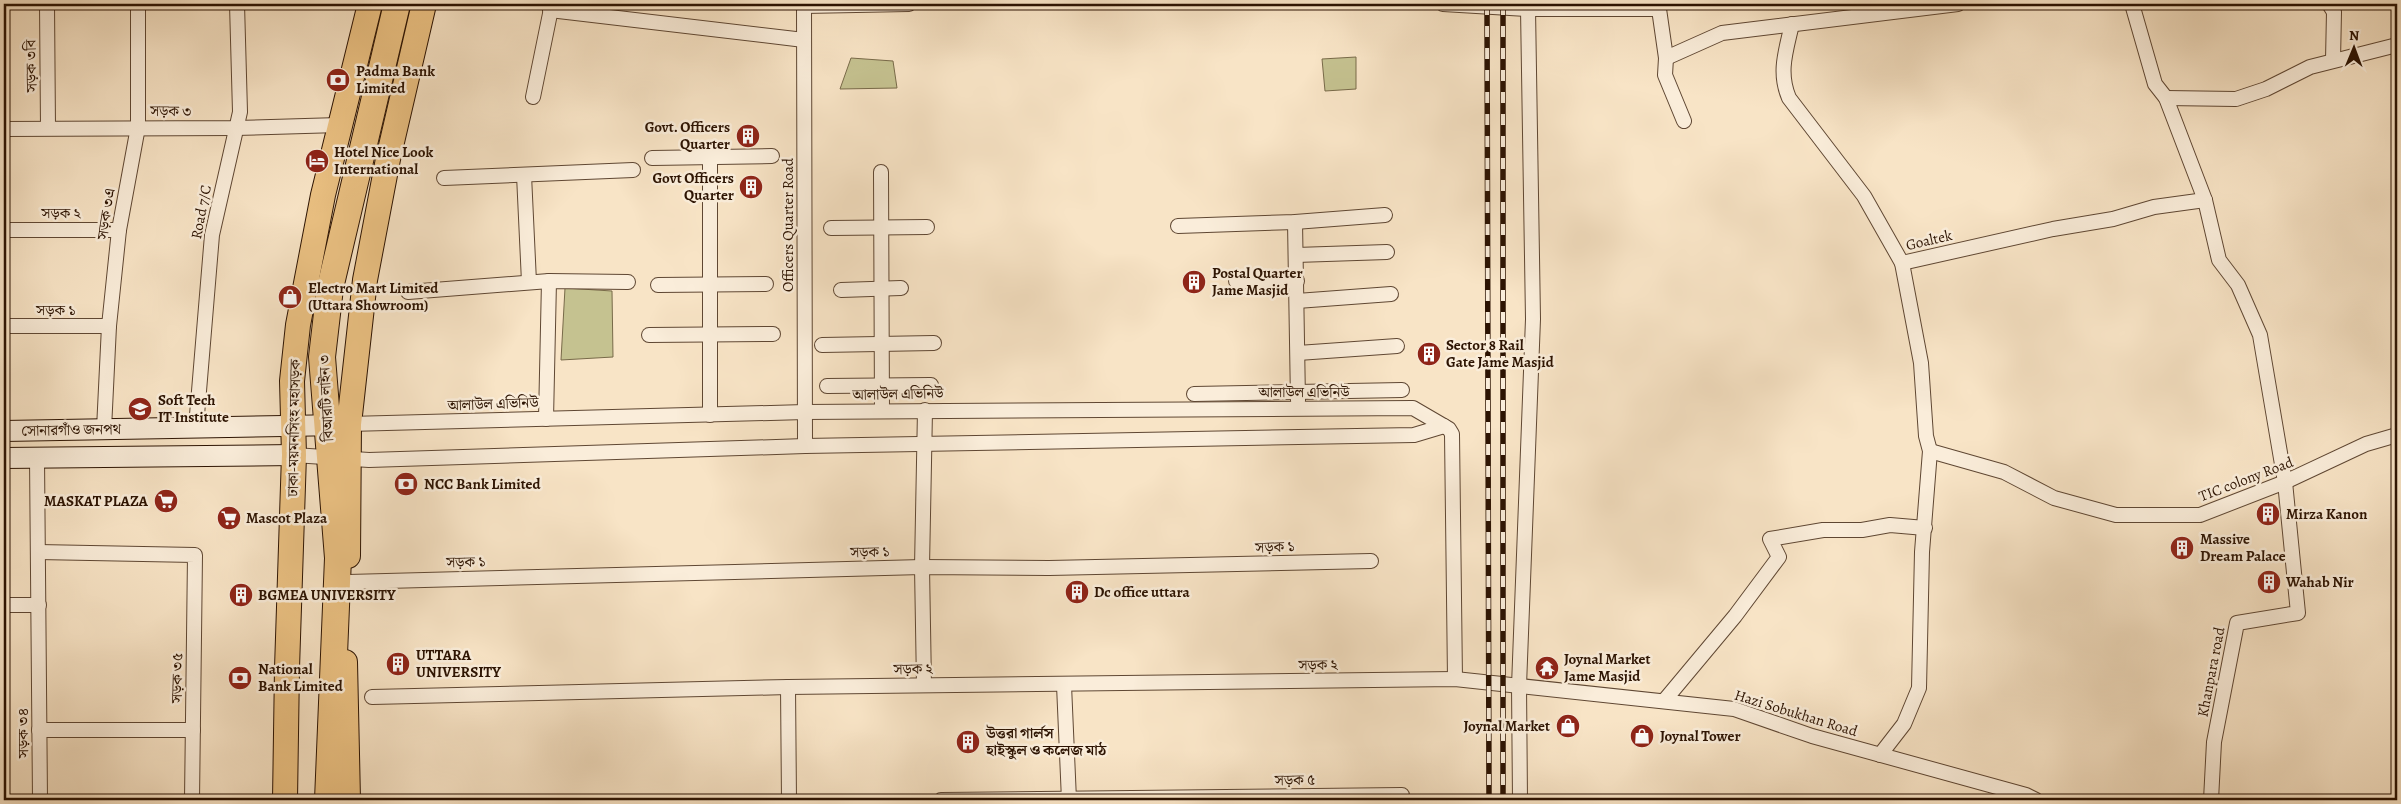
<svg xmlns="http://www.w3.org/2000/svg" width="2401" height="804" viewBox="0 0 2401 804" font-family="Alegreya,'Noto Serif Bengali',serif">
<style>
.green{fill:#c5c290;stroke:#786a49}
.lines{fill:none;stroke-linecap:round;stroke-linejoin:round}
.minor-casing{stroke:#5f4733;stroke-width:16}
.secondary-casing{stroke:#2c1302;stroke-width:22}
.trunk-casing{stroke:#2c1302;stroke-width:26}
.motorway-casing{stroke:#2c1302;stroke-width:28}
.minor{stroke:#faedda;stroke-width:14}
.secondary{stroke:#faedda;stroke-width:20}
.trunk{stroke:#ecc283;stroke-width:24}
.motorway{stroke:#ecc283;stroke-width:26}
.rail-casing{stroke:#2c1302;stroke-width:5.5}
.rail{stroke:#faedda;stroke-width:4;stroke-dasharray:11;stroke-linecap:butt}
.labels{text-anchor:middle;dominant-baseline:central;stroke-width:5;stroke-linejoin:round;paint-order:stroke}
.street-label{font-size:15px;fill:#2c1302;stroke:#faedda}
.poi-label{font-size:15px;font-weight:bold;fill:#2c1302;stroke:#faedda;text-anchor:start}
</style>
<rect width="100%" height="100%" fill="#f8e4c6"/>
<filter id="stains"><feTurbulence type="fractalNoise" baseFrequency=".004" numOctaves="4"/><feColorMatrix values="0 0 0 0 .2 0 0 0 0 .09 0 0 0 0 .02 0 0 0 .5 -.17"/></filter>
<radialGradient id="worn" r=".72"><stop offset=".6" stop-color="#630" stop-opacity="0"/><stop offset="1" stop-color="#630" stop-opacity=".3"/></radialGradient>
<g class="green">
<polygon points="1356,57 1356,89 1325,91 1322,59"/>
<polygon points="851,58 893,61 897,88 840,89"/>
<polygon points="565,288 612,291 613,357 561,360"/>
</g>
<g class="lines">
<g class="minor-casing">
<g id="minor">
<polyline points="47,4 48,128"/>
<polyline points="804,4 805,446"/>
<polyline points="1443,4 1528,9 1659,9 1666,58 1665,75 1684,121"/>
<polyline points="2132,4 2155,84 2166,98 2205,200 2219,260 2238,285 2260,335 2285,482 2298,613 2237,623 2214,742 2211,800"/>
<polyline points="2329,4 2334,12 2333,60"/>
<polyline points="804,6 909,4"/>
<polyline points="550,10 804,40"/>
<path d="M1792,24C1786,51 1778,72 1789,98L1864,196L1902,263L2053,229L2113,219L2154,207L2205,200"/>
<polyline points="1666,58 1722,33 1958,4"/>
<polyline points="533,97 552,4"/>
<polyline points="2166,98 2236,99 2266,89 2310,67 2397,45"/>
<polyline points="4,129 235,128 339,125"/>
<polyline points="710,157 710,415"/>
<polyline points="652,158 772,156"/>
<polyline points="881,172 882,411"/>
<polyline points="524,175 529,282"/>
<polyline points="444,178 633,170"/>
<polyline points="1295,222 1298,401"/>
<polyline points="1178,226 1295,222 1385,215"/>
<polyline points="831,228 927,227"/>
<polyline points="4,230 119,230"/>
<polyline points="1296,255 1387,252"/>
<polyline points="1236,281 1297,281"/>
<polyline points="658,285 766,284"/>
<polyline points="841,290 901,288"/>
<polyline points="408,292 549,281 628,282"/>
<polyline points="1297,301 1391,294"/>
<polyline points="4,326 109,326"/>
<polyline points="649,335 773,334"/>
<polyline points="822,345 934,343"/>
<polyline points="1298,353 1397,346"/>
<polyline points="827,386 931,385"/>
<polyline points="1194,394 1402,390"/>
<polyline points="546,419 549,281"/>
<polyline points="349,424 805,412 1413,408 1449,429 1452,434 1455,679"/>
<polyline points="196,427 212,235 240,112 237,4"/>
<polyline points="104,429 109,326 119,230 138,127 138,4"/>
<polyline points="1930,451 2004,472 2054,498 2116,515 2200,515 2285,482 2366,444 2397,435"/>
<polyline points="294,455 369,460 805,446 1414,435 1444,426"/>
<polyline points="37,458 40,800"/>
<polyline points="38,552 195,555 192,800"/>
<polyline points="348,582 922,567 1049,568 1371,561"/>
<polyline points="4,605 39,605"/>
<polyline points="924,685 922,567 925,410"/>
<polyline points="1064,685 1069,800"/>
<polyline points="788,687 789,800"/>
<polyline points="372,697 788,687 1455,679 1734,709 1812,736 2026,795 2036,800"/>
<polyline points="1664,701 1735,616 1779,557 1770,539 1823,530 1862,530 1890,525 1925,528"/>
<polyline points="39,730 193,730"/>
<polyline points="1880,755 1904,724 1919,688 1922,552 1930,451 1926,436 1921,363 1902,263"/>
<polyline points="941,800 1402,795"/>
<polyline points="1520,800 1519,686 1533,319 1528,9"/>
</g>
</g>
<g class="secondary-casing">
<g id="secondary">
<polyline points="4,431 342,425"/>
<polyline points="4,458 294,455"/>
</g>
</g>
<g class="trunk-casing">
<g id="trunk">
<polyline points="348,556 349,424 365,280 388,159 424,4"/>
<polyline points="345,662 348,800"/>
<polyline points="285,800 287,668 294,455 292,381 298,325 323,195 370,4"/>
</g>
</g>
<g class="motorway-casing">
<polyline id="motorway" points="328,800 338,558 322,357 330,288 397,4"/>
</g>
<use href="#minor" class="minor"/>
<use href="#secondary" class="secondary"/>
<use href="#trunk" class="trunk"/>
<use href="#motorway" class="motorway"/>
<g class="rail-casing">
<g id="rail">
<polyline points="1487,4 1489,800"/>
<polyline points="1503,4 1503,800"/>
</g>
</g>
<use href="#rail" class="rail"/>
</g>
<defs>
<g id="bank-disc" transform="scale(1.25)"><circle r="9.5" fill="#8f2418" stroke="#faedda"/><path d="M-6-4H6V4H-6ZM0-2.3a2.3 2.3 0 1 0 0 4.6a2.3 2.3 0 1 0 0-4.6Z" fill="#fff"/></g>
<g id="building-disc" transform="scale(1.25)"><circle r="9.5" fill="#8f2418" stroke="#faedda"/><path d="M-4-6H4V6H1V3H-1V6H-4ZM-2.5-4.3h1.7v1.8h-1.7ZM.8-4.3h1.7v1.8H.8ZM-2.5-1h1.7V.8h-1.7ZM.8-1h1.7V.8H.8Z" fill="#fff"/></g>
<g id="hotel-disc" transform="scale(1.25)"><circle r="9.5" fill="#8f2418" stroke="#faedda"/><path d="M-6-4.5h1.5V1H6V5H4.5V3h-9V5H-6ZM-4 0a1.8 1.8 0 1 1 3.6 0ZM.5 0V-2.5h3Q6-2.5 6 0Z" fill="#fff"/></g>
<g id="shop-disc" transform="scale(1.25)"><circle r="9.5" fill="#8f2418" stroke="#faedda"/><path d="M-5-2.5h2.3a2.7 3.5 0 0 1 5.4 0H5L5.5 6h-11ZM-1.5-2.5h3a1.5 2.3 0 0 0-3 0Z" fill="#fff"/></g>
<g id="university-disc" transform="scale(1.25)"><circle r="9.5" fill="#8f2418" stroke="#faedda"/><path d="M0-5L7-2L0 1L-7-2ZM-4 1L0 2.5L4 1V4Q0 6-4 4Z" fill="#fff"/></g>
<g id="supermarket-disc" transform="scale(1.25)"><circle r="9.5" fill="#8f2418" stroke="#faedda"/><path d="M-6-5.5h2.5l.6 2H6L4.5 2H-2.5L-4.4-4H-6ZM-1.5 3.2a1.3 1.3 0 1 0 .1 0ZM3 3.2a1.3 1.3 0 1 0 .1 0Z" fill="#fff"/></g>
<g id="temple-disc" transform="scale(1.25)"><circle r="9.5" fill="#8f2418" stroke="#faedda"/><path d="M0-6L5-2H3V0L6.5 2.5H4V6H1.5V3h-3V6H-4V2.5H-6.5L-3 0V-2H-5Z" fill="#fff"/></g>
</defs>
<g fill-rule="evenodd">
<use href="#bank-disc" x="338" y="80"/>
<use href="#building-disc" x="748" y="136"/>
<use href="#hotel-disc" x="317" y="161"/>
<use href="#building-disc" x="751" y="187"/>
<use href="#building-disc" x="1194" y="282"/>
<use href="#shop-disc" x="290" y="297"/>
<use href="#building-disc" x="1429" y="354"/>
<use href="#university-disc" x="140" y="409"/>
<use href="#bank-disc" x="406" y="484"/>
<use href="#supermarket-disc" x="166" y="501"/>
<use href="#building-disc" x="2268" y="514"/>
<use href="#supermarket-disc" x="229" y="518"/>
<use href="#building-disc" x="2182" y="548"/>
<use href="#building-disc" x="2269" y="582"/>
<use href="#building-disc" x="1077" y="592"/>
<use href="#building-disc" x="241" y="595"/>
<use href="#building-disc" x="398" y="664"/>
<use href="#temple-disc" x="1547" y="668"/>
<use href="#bank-disc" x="240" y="678"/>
<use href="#shop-disc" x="1568" y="726"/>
<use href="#shop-disc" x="1642" y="736"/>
<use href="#building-disc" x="968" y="742"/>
</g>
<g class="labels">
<g class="street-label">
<text transform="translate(31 66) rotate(-91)">সড়ক ৩বি</text>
<text transform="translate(171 111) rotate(1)">সড়ক ৩</text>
<text transform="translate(201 212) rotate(-79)">Road 7/C</text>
<text x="61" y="213">সড়ক ২</text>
<text transform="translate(106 214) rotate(-81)">সড়ক ৩এ</text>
<text transform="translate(788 225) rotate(-90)">Officers Quarter Road</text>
<text transform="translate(1929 240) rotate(-13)">Goaltek</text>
<text x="56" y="310">সড়ক ১</text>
<text x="1304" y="392">আলাউল এভিনিউ</text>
<text transform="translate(898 394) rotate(-1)">আলাউল এভিনিউ</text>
<text transform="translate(326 398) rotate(-93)">বিআরটি লাইন ৩</text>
<text transform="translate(493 404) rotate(-2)">আলাউল এভিনিউ</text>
<text transform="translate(294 428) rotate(-89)">ঢাকা-ময়মনসিংহ মহাসড়ক</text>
<text transform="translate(71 430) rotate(-1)">সোনারগাঁও জনপথ</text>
<text transform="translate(2246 479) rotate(-21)">TIC colony Road</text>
<text transform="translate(1275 547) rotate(-2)">সড়ক ১</text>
<text transform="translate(870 552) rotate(-1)">সড়ক ১</text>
<text transform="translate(466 562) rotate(-1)">সড়ক ১</text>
<text transform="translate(1318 665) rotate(-1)">সড়ক ২</text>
<text transform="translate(913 669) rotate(-1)">সড়ক ২</text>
<text transform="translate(2211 672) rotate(-79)">Khanpara road</text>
<text transform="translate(177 678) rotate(-89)">সড়ক ৩৫</text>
<text transform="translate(1796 713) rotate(17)">Hazi Sobukhan Road</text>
<text transform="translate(23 733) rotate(-90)">সড়ক ৩৪</text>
<text transform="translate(1295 780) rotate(-1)">সড়ক ৫</text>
</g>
<g class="poi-label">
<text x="356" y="71">Padma Bank<tspan x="356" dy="17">Limited</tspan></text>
<text x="730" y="127" text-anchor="end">Govt. Officers<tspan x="730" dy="17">Quarter</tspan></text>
<text x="334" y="152">Hotel Nice Look<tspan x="334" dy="17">International</tspan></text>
<text x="734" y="178" text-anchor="end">Govt Officers<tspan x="734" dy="17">Quarter</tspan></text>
<text x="1212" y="273">Postal Quarter<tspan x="1212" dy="17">Jame Masjid</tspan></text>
<text x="308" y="288">Electro Mart Limited<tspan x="308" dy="17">(Uttara Showroom)</tspan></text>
<text x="1446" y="345">Sector 8 Rail<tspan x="1446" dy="17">Gate Jame Masjid</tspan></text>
<text x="158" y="400">Soft Tech<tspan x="158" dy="17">IT Institute</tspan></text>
<text x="424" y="484">NCC Bank Limited</text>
<text x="148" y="501" text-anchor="end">MASKAT PLAZA</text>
<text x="2286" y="514">Mirza Kanon</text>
<text x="246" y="518">Mascot Plaza</text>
<text x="2200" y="539">Massive<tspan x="2200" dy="17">Dream Palace</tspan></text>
<text x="2286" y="582">Wahab Nir</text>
<text x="1094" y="592">Dc office uttara</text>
<text x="258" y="595">BGMEA UNIVERSITY</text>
<text x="416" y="655">UTTARA<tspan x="416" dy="17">UNIVERSITY</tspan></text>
<text x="1564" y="659">Joynal Market<tspan x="1564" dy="17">Jame Masjid</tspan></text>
<text x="258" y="669">National<tspan x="258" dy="17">Bank Limited</tspan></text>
<text x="1550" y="726" text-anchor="end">Joynal Market</text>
<text x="986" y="733">উত্তরা গার্লস<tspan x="986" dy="17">হাইস্কুল ও কলেজ মাঠ</tspan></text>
<text x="1660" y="736">Joynal Tower</text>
</g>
</g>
<rect width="2401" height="804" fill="none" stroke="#f8e4c6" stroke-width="20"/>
<rect x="5" y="5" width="2391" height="794" fill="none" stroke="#2c1302" stroke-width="2.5"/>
<rect x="10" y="10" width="2381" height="784" fill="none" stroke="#2c1302"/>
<g transform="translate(2354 48) rotate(1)" stroke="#faedda" stroke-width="4" paint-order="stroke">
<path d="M0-4L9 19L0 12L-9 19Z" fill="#2c1302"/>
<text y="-8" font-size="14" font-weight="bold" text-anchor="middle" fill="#2c1302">N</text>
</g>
<rect width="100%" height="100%" filter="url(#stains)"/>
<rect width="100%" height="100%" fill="url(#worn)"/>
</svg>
